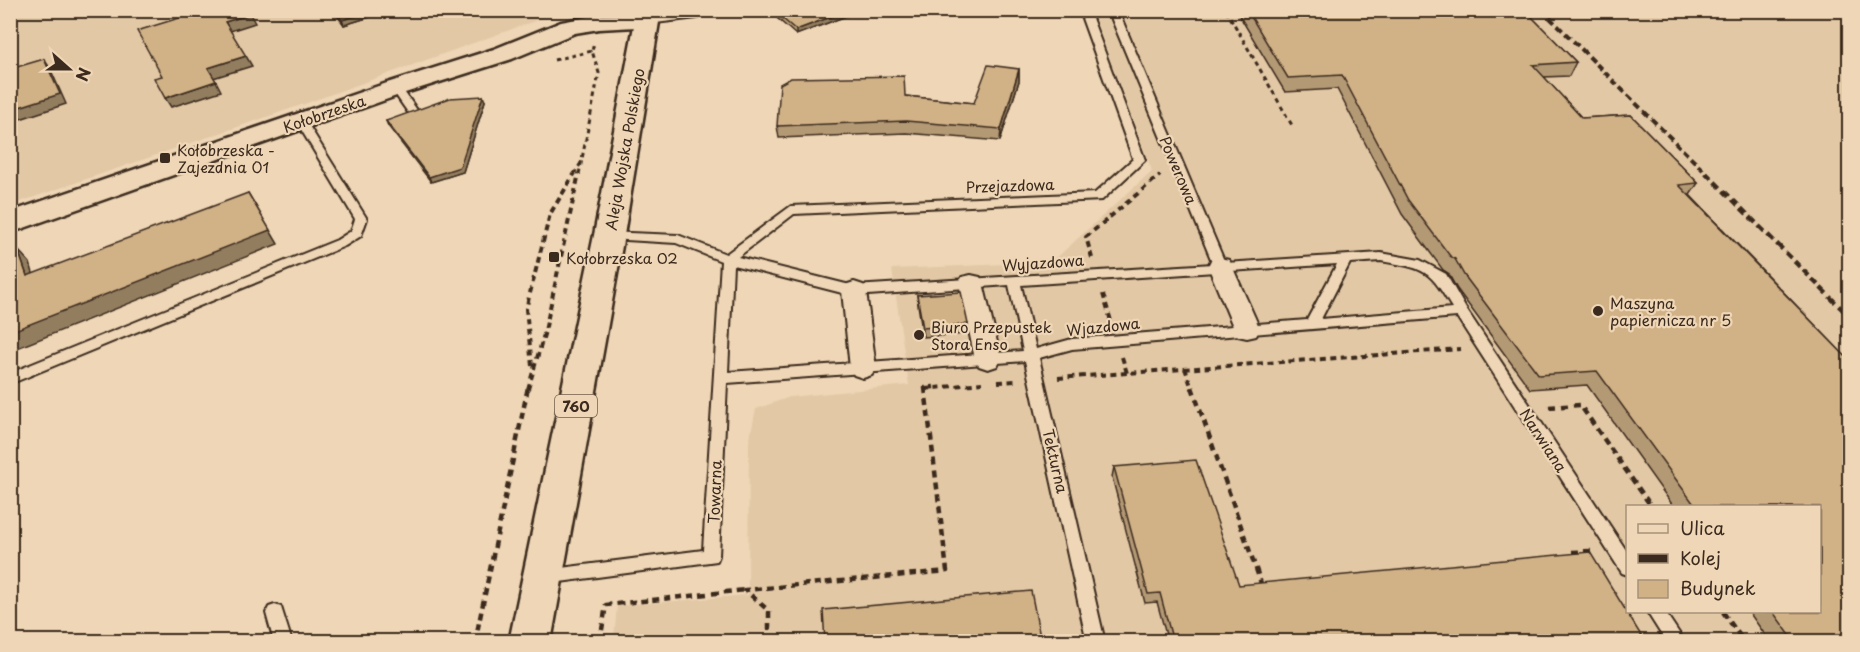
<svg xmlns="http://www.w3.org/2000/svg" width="1860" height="652" viewBox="0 0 1860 652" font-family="'Playpen Sans',sans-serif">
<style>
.built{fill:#e2c8a5;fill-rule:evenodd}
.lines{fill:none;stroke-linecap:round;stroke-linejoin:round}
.lane-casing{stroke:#3b2a1e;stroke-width:4}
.street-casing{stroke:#3b2a1e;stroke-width:4}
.secondary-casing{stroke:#3b2a1e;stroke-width:5}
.primary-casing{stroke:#3b2a1e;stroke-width:5}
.path-far2{stroke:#3b2a1e;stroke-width:3;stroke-dasharray:4.5 4;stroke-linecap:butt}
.path-far1{stroke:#3b2a1e;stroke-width:4;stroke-dasharray:6 4.5;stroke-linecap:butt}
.path{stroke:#3b2a1e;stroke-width:4.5;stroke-dasharray:7 5;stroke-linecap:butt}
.lane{fill:#eed6b6;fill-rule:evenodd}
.street{fill:#eed6b6;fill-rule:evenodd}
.secondary{fill:#eed6b6;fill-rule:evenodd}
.primary{fill:#eed6b6;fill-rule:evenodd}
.rail-far1{stroke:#3b2a1e;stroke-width:4;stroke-dasharray:7 4;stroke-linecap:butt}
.rail{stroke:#3b2a1e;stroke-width:4.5;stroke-dasharray:8 4.5;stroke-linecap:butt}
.wall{fill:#b49974;stroke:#3b2a1e;stroke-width:1.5}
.shaded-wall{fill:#927d5e;stroke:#3b2a1e;stroke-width:1.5}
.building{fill:#d1b287;stroke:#3b2a1e;stroke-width:1.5}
.poi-dot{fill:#3b2a1e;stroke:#eed6b6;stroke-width:2}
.labels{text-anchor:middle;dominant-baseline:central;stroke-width:4.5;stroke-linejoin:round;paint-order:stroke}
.shield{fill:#eed6b6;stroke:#715e4c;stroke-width:1.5}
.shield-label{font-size:14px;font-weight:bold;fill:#3b2a1e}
.street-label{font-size:15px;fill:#3b2a1e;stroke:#eed6b6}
.poi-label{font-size:15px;fill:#3b2a1e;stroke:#eed6b6;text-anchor:start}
</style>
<rect width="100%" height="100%" fill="#eed6b6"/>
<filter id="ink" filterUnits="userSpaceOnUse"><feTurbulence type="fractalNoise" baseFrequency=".0167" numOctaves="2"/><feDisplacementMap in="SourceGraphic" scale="12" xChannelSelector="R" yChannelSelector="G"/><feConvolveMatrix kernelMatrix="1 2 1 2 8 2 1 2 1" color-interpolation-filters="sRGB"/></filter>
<g filter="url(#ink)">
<g class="built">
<polygon points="10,11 562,11 307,103 11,205"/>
<path d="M1092,11H1849V641L616,642L614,638L617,606L748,595L749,442L756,409L790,397L909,385L892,269L1052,262L1152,171ZM1628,506H1820V612H1628Z"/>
</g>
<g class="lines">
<g class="lane-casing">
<g id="lane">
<polygon points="700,10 713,10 697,18 647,24 642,21 647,18"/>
<path d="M1079,10H1089L1145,160L1102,200L794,214L738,257L854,286L1213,264L1108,10H1118L1225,263L1381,253L1420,260L1446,274L1466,309L1628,553V575L1622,573L1457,317L1072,349L1039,358L1105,642H1087L1025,361L727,383L719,556L717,561L545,584L539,582L537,577L539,572L545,570L703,550L721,261L676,243L609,239L605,238L603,235L605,232L678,235L726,254L791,206L1095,193L1133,159ZM1381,261C1425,269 1429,268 1452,308L1321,319L1350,263ZM1337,264L1307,320L1072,339L1036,349L1021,285ZM733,265L854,296L1009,285L1023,351L728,372Z"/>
<polygon points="396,85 400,86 417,110 417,114 409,114 391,88"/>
<polygon points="301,118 306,121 367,219 361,236 345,246 10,384 10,373 337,240 351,231 355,219 296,121"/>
<polygon points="275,605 281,607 292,642 274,642 266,613 269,607"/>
<polygon points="1647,612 1665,612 1685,642 1666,642"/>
</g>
</g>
<g class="street-casing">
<g id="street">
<polygon points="1220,258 1229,260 1232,266 1260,329 1256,336 1247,338 1238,336 1234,329 1208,266 1211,260"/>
<polygon points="971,275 980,277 983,283 1001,359 997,366 988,369 979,366 975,359 959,283 962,277"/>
<polygon points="854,282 863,285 866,291 876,368 872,375 863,378 854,375 850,368 842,291 845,285"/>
</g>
</g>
<g class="secondary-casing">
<polygon id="secondary" points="647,14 655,16 659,21 655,26 599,29 575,33 512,59 405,93 10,233 10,212 387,83 494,49 561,22 599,15"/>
</g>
<g class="primary-casing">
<polygon id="primary" points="637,10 661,10 624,235 551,642 509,642 594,235"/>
</g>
<g class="path-far2">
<polyline points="1226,10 1293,127"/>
<polyline points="554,60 592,51"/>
<polyline points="574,174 581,163"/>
<polyline points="579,174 599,73 592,51 594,43"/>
</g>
<g class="path-far1">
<polyline points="1092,258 1086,237 1160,175"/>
<polyline points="1103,294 1111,321"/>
<polyline points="1122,357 1127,373"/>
<polyline points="532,366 526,309 550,214 575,173"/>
<polyline points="1185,368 1192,389"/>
<polyline points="1058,378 1461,349"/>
<polyline points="998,382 1015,381"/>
<polyline points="528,389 545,331 579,173"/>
<polyline points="925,389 982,383"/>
</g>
<g class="path">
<polyline points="1192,387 1262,586"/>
<polyline points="1549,407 1580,405 1651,506"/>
<polyline points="1572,552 1591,551"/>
<polyline points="1723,612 1744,642"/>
<polyline points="475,642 528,387"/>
<polyline points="600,642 606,605 745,590"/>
<polyline points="769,642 769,611 745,590 947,571 925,388 934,387"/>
</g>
<use href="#lane" class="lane"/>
<use href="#street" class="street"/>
<use href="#secondary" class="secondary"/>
<use href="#primary" class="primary"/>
<polyline class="rail-far1" points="1542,10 1707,174"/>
<polyline class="rail" points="1706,173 1850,317"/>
</g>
<g class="wall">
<polygon points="333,10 385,10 386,12 344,25"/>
<polygon points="862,10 796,35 777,18 776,13"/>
<polygon points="1236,10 1525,10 1576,62 1569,76 1544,77 1582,118 1631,115 1698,183 1690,195 1850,361 1850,642 1770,642 1749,612 1820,612 1820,507 1674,507 1587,385 1530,389 1457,289 1448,273 1443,270 1402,214 1337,89 1285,92"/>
<polygon points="1019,69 1019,81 1000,141 906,133 779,138 777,126 905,96 974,103"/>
<polygon points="485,101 463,172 431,182 388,126 386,121"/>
<polygon points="917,295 968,324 967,334 923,337 918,305"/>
<polygon points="1114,467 1239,585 1645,642 1168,642 1157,602 1145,603 1112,477"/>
</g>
<g class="shaded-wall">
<polygon points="373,10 385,10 386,12 344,25 342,20"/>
<polygon points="849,10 862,10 796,35 796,30"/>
<polygon points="250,14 255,23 230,31 225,22"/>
<polygon points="246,56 252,66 213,78 208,68"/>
<polygon points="44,59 50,68 66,104 20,119 13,109"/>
<polygon points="1019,69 1019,81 1000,141 1001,129"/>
<polygon points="216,81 221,91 171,107 165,98"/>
<polygon points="483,96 485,101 463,172 431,182 429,177"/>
<polygon points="248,193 278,244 10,351 10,332"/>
<polygon points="18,250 30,263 38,290 27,276"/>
</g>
<g class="building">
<polygon points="205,10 248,10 250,14 225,22 246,56 208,68 216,81 165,98 154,78 162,76 137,31"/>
<polygon points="335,10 373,10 342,20"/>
<polygon points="782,10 849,10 796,30 776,13"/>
<polygon points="1247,10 1525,10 1576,62 1533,65 1582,118 1631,115 1698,183 1679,185 1850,361 1850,642 1795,642 1773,612 1820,612 1820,507 1696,507 1597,371 1539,375 1464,275 1455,259 1450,256 1408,200 1342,75 1288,78"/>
<polygon points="44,59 60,94 13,109 10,104 10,69"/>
<polygon points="988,65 1019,69 1001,129 906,121 777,126 780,84 791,78 904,76 905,96 974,103"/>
<polygon points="483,96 460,167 429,177 386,121 450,98"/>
<polygon points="248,193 270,230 10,332 10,252 18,250 27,276"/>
<polygon points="961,292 968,324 923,328 917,295"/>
<polygon points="1196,460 1239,585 1590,552 1645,642 1173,642 1160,593 1148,594 1114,467"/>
<polygon points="1031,591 1041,642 825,642 823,610"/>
</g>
</g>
<g class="poi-dot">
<rect x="159" y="152" width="12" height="12" rx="3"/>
<rect x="548" y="251" width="12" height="12" rx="3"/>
<circle cx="1598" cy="311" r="6"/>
<circle cx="919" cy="335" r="6"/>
</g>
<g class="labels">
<rect class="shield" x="555" y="395" width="42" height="22" rx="4.5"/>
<g class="shield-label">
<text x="576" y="406">760</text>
</g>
<g class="street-label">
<text transform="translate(324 113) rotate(-19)">Kołobrzeska</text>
<text transform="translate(624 149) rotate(-80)">Aleja Wojska Polskiego</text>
<text transform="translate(1179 170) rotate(67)">Powerowa</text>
<text transform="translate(1010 185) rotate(-2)">Przejazdowa</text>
<text transform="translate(1043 262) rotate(-4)">Wyjazdowa</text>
<text transform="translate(1103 326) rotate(-6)">Wjazdowa</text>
<text transform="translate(1544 440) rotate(57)">Narwiana</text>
<text transform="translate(1056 461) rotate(77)">Tekturna</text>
<text transform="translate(714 492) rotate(-88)">Towarna</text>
</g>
<g class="poi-label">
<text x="177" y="149">Kołobrzeska -<tspan x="177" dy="17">Zajezdnia 01</tspan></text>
<text x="566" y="257">Kołobrzeska 02</text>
<text x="1610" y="302">Maszyna<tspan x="1610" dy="17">papiernicza nr 5</tspan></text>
<text x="931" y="326">Biuro Przepustek<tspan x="931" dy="17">Stora Enso</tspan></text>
</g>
</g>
<rect width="1860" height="652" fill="none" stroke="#eed6b6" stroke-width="36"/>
<rect x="18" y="18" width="1824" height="616" fill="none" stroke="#3b2a1e" stroke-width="2" filter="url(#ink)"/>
<rect x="1626" y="505" width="195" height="108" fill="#eed6b6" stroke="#a69179" stroke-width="1.5"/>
<rect x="1638" y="524" width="30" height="9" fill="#eed6b6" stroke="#a69179" stroke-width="1.5"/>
<text x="1680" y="535" font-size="18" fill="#3b2a1e">Ulica</text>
<rect x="1638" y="554" width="30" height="9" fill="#3b2a1e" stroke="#a69179" stroke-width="1.5"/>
<text x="1680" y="565" font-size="18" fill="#3b2a1e">Kolej</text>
<rect x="1638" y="580" width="30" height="18" fill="#d1b287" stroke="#a69179" stroke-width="1.5"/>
<text x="1680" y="595" font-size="18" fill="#3b2a1e">Budynek</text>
<g transform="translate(69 69) rotate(111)" stroke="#eed6b6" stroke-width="4.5" paint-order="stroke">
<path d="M0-4.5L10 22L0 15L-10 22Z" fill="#3b2a1e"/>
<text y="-9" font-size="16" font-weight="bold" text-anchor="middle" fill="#3b2a1e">N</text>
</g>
</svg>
